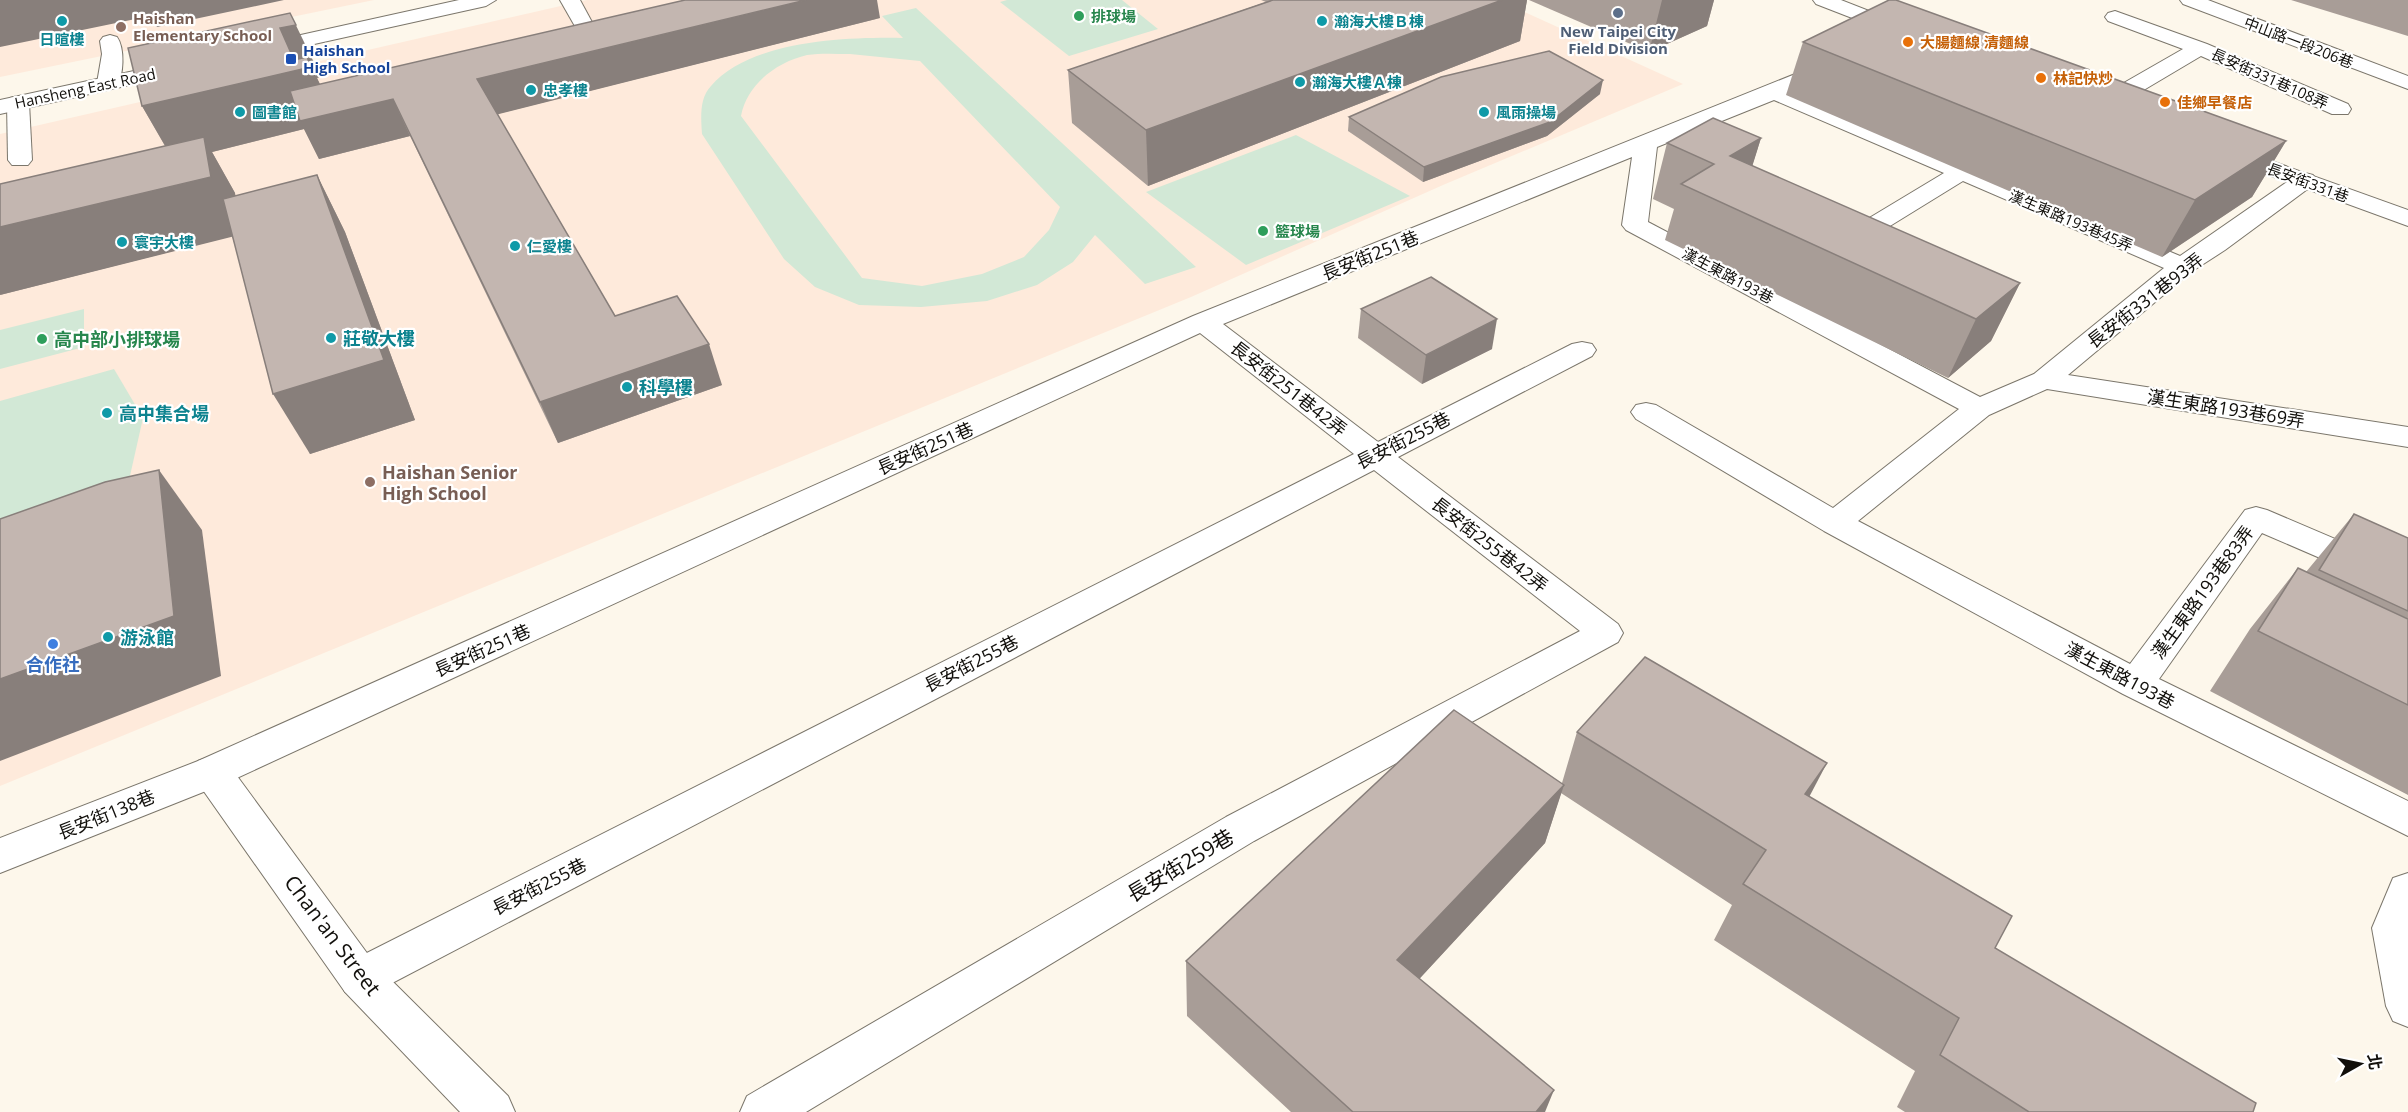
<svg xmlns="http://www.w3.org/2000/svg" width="2408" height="1112" viewBox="0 0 2408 1112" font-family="'Open Sans','Noto Sans TC',sans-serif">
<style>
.education{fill:#feeadb}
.green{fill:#d2e8d6;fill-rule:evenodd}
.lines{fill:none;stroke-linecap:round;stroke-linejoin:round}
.service-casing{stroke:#7b766b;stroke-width:2}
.minor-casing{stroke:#7b766b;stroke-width:2}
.tertiary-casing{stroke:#7b766b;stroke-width:2}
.service{fill:#fff;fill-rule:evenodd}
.minor{fill:#fff;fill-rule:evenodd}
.tertiary{fill:#fff;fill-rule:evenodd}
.wall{fill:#a89d97}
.shaded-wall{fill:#887f7b}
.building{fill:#c3b6b0;stroke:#887f7b;stroke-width:1.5}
.service-dot{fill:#5c6f8a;stroke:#fff;stroke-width:2}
.leisure-dot{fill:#2e9e5b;stroke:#fff;stroke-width:2}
.culture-dot{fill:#0f9aa8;stroke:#fff;stroke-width:2}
.education-dot{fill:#8d6e63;stroke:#fff;stroke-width:2}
.food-dot{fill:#e8710a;stroke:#fff;stroke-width:2}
.transit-dot{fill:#1a4fb4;stroke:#fff;stroke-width:2}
.shop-dot{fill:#3f7fe0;stroke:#fff;stroke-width:2}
.labels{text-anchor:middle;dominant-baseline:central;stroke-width:4.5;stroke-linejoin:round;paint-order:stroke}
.far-leisure-label{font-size:15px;font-weight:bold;fill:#27864d;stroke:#fff;text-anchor:start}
.far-education-label{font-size:15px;font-weight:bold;fill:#785e54;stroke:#fff;text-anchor:start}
.far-culture-label{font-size:15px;font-weight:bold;fill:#0d838f;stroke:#fff;text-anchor:start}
.far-service-label{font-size:15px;font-weight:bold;fill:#4e5e75;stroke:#fff}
.far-food-label{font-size:15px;font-weight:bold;fill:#c56008;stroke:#fff;text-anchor:start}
.far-street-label{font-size:15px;fill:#110f0b;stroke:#fff}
.far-transit-label{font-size:15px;font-weight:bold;fill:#164399;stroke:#fff;text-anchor:start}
.street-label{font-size:18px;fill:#110f0b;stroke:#fff}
.culture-label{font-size:18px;font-weight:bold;fill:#0d838f;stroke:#fff;text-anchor:start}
.leisure-label{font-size:18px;font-weight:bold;fill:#27864d;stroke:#fff;text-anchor:start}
.education-label{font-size:18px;font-weight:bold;fill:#785e54;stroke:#fff;text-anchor:start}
.shop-label{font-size:18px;font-weight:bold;fill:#366cbe;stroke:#fff}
.near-street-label{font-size:21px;fill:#110f0b;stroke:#fff}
</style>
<rect width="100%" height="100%" fill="#fdf7eb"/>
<g class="education">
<polygon points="0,0 374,0 0,77"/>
<polygon points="587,0 1498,0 1683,84 1443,185 1191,297 0,786 0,134"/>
</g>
<g class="green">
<polygon points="1007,0 1122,0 1158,29 1069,56 1000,2"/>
<path d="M916,8L1196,267L1145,284L1095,235L1073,262L1037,285L987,301L921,307L859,305L815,287L784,259L702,134C701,119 699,98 711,86C751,40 847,37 903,38L882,16ZM850,54L920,61L1060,207L1049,230L1024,257L982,274L922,286L862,278L741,116C747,84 777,62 807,55C821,53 836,54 850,54Z"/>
<polygon points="1296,135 1410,196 1246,265 1146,192"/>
<polygon points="84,309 84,347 0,369 0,330"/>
<polygon points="114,369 143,418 125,498 0,537 0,401"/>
</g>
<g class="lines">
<g class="service-casing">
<g id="service">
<polygon points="560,0 580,0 593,24 590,28 576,28"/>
<polygon points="2180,0 2208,0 2408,76 2408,89 2183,4"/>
<polygon points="2115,11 2207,44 2348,104 2351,109 2348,114 2332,114 2201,56 2110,110 2094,110 2091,105 2094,100 2183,49 2108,21 2105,17 2108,13"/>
<path d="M110,35L117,37C125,48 124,76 116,88H100L97,83L102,54L100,41L103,37Z"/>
<path d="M1830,60L1838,61L1841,66L1838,71L1792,92L2180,256L2297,175L2305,173L2313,175L2317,180L2313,185L2225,250L2191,272L2068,375L2408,427V447L2047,389L1989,415L1858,521L2130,664L2245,510L2256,507L2267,510L2408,570V596L2262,533L2159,679L2408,801V836L2123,694L1824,531L1636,419L1631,412L1636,405L1646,403L1656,405L1833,508L1959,409L1626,230L1622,225L1632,157L1223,324L1378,442L1572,344L1582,342L1592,344L1596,350L1592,356L1398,457L1618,624L1623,633L1618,642L1254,841L806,1112H740L747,1096L1226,817L1580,631L1374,470L375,992L360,998L345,992L338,978L345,964L1354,454L1200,333L226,783L0,873V838L198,761L1193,316ZM1774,100L1944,173L1846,232L1842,237L1846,242L1855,245L1864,242L1963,181L2164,268L2034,374L1980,397L1648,222L1657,147Z"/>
<polygon points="18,96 26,98 29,103 32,160 28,165 12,165 8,160 7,103 10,98"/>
<polygon points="2408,873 2408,1027 2393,1021 2386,1006 2372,928 2393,878"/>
</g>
</g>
<g class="minor-casing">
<g id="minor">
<polygon points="1813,0 1841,0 1910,27 1913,31 1910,35 1896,35 1816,4"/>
<polygon points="2227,145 2408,210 2408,226 2219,157 2215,152 2219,147"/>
<polygon points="212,756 226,761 375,964 508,1096 515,1112 460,1112 345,992 198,783 193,772 198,761"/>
</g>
</g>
<g class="tertiary-casing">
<g id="tertiary">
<polygon points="459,0 496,0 486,6 260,56 253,54 250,50 253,46 260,44"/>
<polygon points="180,61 188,62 191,67 188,72 0,114 0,100"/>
</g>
</g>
<use href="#service" class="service"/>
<use href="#minor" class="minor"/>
<use href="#tertiary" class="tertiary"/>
</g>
<g class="wall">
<polygon points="1261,0 1527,0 1520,41 1148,186 1072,123 1068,70 1266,2"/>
<polygon points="1529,0 1714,0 1707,26 1649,52"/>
<polygon points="2291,0 2408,0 2408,36"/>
<polygon points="880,18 497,114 615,316 722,385 558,443 410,136 319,159 304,129 212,152 235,193 235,196 317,175 345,232 415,420 310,454 232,236 0,295 165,146 142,106 321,77 317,78 320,84"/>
<polygon points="1803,42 2286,141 2252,197 2162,257 1786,95"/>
<polygon points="1600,94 1547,136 1423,182 1348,131 1349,117"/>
<polygon points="1761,138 1752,166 2020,283 1991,341 1948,378 1665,240 1674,209 1653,199 1667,143"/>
<polygon points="1361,309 1492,349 1422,384 1358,338"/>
<polygon points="2354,514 2408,538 2408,795 2210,691 2250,629 2298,568 2306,572"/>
<polygon points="1577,732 1809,797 1995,948 2253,1112 1905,1112 1897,1107 1915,1071 1714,940 1732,905 1561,793 1545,843 1419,979 1545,1112 1291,1112 1187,1016 1186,961 1562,783"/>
</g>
<g class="shaded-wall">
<polygon points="0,0 284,0 157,27 150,16 0,47"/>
<polygon points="806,0 877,0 880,18 491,116 477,79"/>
<polygon points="1502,0 1527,0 1520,41 1148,186 1146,130"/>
<polygon points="1662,0 1714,0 1707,26 1649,52"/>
<polygon points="290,13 321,77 317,78 333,113 393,99 410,136 319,159 304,129 212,152 235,193 243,234 0,295 0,227 174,161 142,106 280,28"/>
<polygon points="1603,80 1600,94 1547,136 1423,182 1424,167"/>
<polygon points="1761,138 1744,193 1730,156"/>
<polygon points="2286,141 2252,197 2162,257 2195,200"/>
<polygon points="317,175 345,232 415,420 310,454 273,394"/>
<polygon points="2020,283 1991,341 1948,378 1976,319"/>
<polygon points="1497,319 1492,349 1422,384 1426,355"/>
<polygon points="709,344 722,385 558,443 540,402"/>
<polygon points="159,470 202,530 221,676 0,761 0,679"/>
<polygon points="1827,763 1796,822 1805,794"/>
<polygon points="1564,785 1545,843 1386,1015 1397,960"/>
<polygon points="1554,1090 1545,1112 1536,1112"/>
</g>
<g class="building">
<polygon points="685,0 806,0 477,79 615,316 677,296 709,344 540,402 393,99 300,121 290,91"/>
<polygon points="1273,0 1502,0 1146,130 1068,70"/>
<polygon points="1889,0 1896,0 2286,141 2195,200 1803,42"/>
<polygon points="290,13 296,25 280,28 294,60 307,57 311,67 142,106 128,48"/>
<polygon points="1549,51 1603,80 1550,122 1424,167 1349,117 1441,77"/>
<polygon points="1713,118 1761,138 1730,156 2020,283 1976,319 1681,184 1714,164 1667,143"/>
<polygon points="204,137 211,177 0,227 0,184"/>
<polygon points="317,175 384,360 273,394 223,199"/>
<polygon points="1431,277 1497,319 1426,355 1361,309"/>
<polygon points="159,470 174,616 0,679 0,519 105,482"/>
<polygon points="2354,514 2408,538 2408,611 2319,570"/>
<polygon points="2298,568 2408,619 2408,705 2258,631"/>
<polygon points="1645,657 1827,763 1805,794 2012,916 1995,948 2256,1103 2253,1112 2029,1112 1940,1055 1959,1018 1743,884 1766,850 1577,732"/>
<polygon points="1454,710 1564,785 1397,960 1554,1090 1536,1112 1353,1112 1186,961"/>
</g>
<circle class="service-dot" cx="1618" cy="13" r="6"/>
<g class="leisure-dot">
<circle cx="1079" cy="16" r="6"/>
<circle cx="1263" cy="231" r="6"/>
<circle cx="42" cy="339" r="6"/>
</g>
<g class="culture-dot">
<circle cx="62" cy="21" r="6"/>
<circle cx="1322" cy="21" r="6"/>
<circle cx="1300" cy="82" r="6"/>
<circle cx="531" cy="90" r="6"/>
<circle cx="240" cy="112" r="6"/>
<circle cx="1484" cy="112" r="6"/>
<circle cx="122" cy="242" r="6"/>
<circle cx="515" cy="246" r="6"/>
<circle cx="331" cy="338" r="6"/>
<circle cx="627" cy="387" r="6"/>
<circle cx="107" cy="413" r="6"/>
<circle cx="108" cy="637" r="6"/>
</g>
<g class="education-dot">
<circle cx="121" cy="27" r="6"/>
<circle cx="370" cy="482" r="6"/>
</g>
<g class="food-dot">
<circle cx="1908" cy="42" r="6"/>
<circle cx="2041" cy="78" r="6"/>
<circle cx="2165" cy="102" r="6"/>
</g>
<rect class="transit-dot" x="285" y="53" width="12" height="12" rx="3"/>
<circle class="shop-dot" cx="53" cy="644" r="6"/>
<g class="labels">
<g class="far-leisure-label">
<text x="1091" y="16">排球場</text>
<text x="1275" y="231">籃球場</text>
</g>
<g class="far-education-label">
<text x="133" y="18">Haishan<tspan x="133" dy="17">Elementary School</tspan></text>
</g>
<g class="far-culture-label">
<text x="1334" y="21">瀚海大樓Ｂ棟</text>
<text x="62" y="39" text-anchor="middle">日暄樓</text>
<text x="1312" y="82">瀚海大樓Ａ棟</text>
<text x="543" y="90">忠孝樓</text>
<text x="252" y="112">圖書館</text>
<text x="1496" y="112">風雨操場</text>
<text x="134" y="242">寰宇大樓</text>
<text x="527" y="246">仁愛樓</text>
</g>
<g class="far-service-label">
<text x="1618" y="31">New Taipei City<tspan x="1618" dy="17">Field Division</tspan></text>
</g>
<g class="far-food-label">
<text x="1920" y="42">大腸麵線 清麵線</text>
<text x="2053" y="78">林記快炒</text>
<text x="2177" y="102">佳鄉早餐店</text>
</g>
<g class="far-street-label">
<text transform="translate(2299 42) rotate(21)">中山路一段206巷</text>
<text transform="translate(2270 78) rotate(24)">長安街331巷108弄</text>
<text transform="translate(85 88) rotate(-12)">Hansheng East Road</text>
<text transform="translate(2308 182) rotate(20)">長安街331巷</text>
<text transform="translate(2071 220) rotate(23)">漢生東路193巷45弄</text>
<text transform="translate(1728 275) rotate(28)">漢生東路193巷</text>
</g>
<g class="far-transit-label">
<text x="303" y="50">Haishan<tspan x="303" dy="17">High School</tspan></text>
</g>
<g class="street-label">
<text transform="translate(1370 255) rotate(-22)">長安街251巷</text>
<text transform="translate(2145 300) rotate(-38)">長安街331巷93弄</text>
<text transform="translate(1289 388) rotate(38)">長安街251巷42弄</text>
<text transform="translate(2226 408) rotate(9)">漢生東路193巷69弄</text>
<text transform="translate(1403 440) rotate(-27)">長安街255巷</text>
<text transform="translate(925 448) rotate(-24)">長安街251巷</text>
<text transform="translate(1490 544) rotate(38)">長安街255巷42弄</text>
<text transform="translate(2202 592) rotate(-54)">漢生東路193巷83弄</text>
<text transform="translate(482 650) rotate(-24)">長安街251巷</text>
<text transform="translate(971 663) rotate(-27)">長安街255巷</text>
<text transform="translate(2120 675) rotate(28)">漢生東路193巷</text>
<text transform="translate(106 814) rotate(-22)">長安街138巷</text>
<text transform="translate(539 886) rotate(-27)">長安街255巷</text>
</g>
<g class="culture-label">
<text x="343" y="338">莊敬大樓</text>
<text x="639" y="387">科學樓</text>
<text x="119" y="413">高中集合場</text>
<text x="120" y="637">游泳館</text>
</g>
<g class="leisure-label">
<text x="54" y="339">高中部小排球場</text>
</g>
<g class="education-label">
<text x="382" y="472">Haishan Senior<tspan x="382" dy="21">High School</tspan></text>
</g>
<g class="shop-label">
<text x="53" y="664">合作社</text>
</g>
<g class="near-street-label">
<text transform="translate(1180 865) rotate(-31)">長安街259巷</text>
<text transform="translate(333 935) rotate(53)">Chan'an Street</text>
</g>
</g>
<g transform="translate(2360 1064) rotate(81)" stroke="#ffffff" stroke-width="4.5" paint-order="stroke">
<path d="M0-4.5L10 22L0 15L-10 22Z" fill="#110f0b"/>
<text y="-9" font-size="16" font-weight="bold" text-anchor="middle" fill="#110f0b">北</text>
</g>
</svg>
